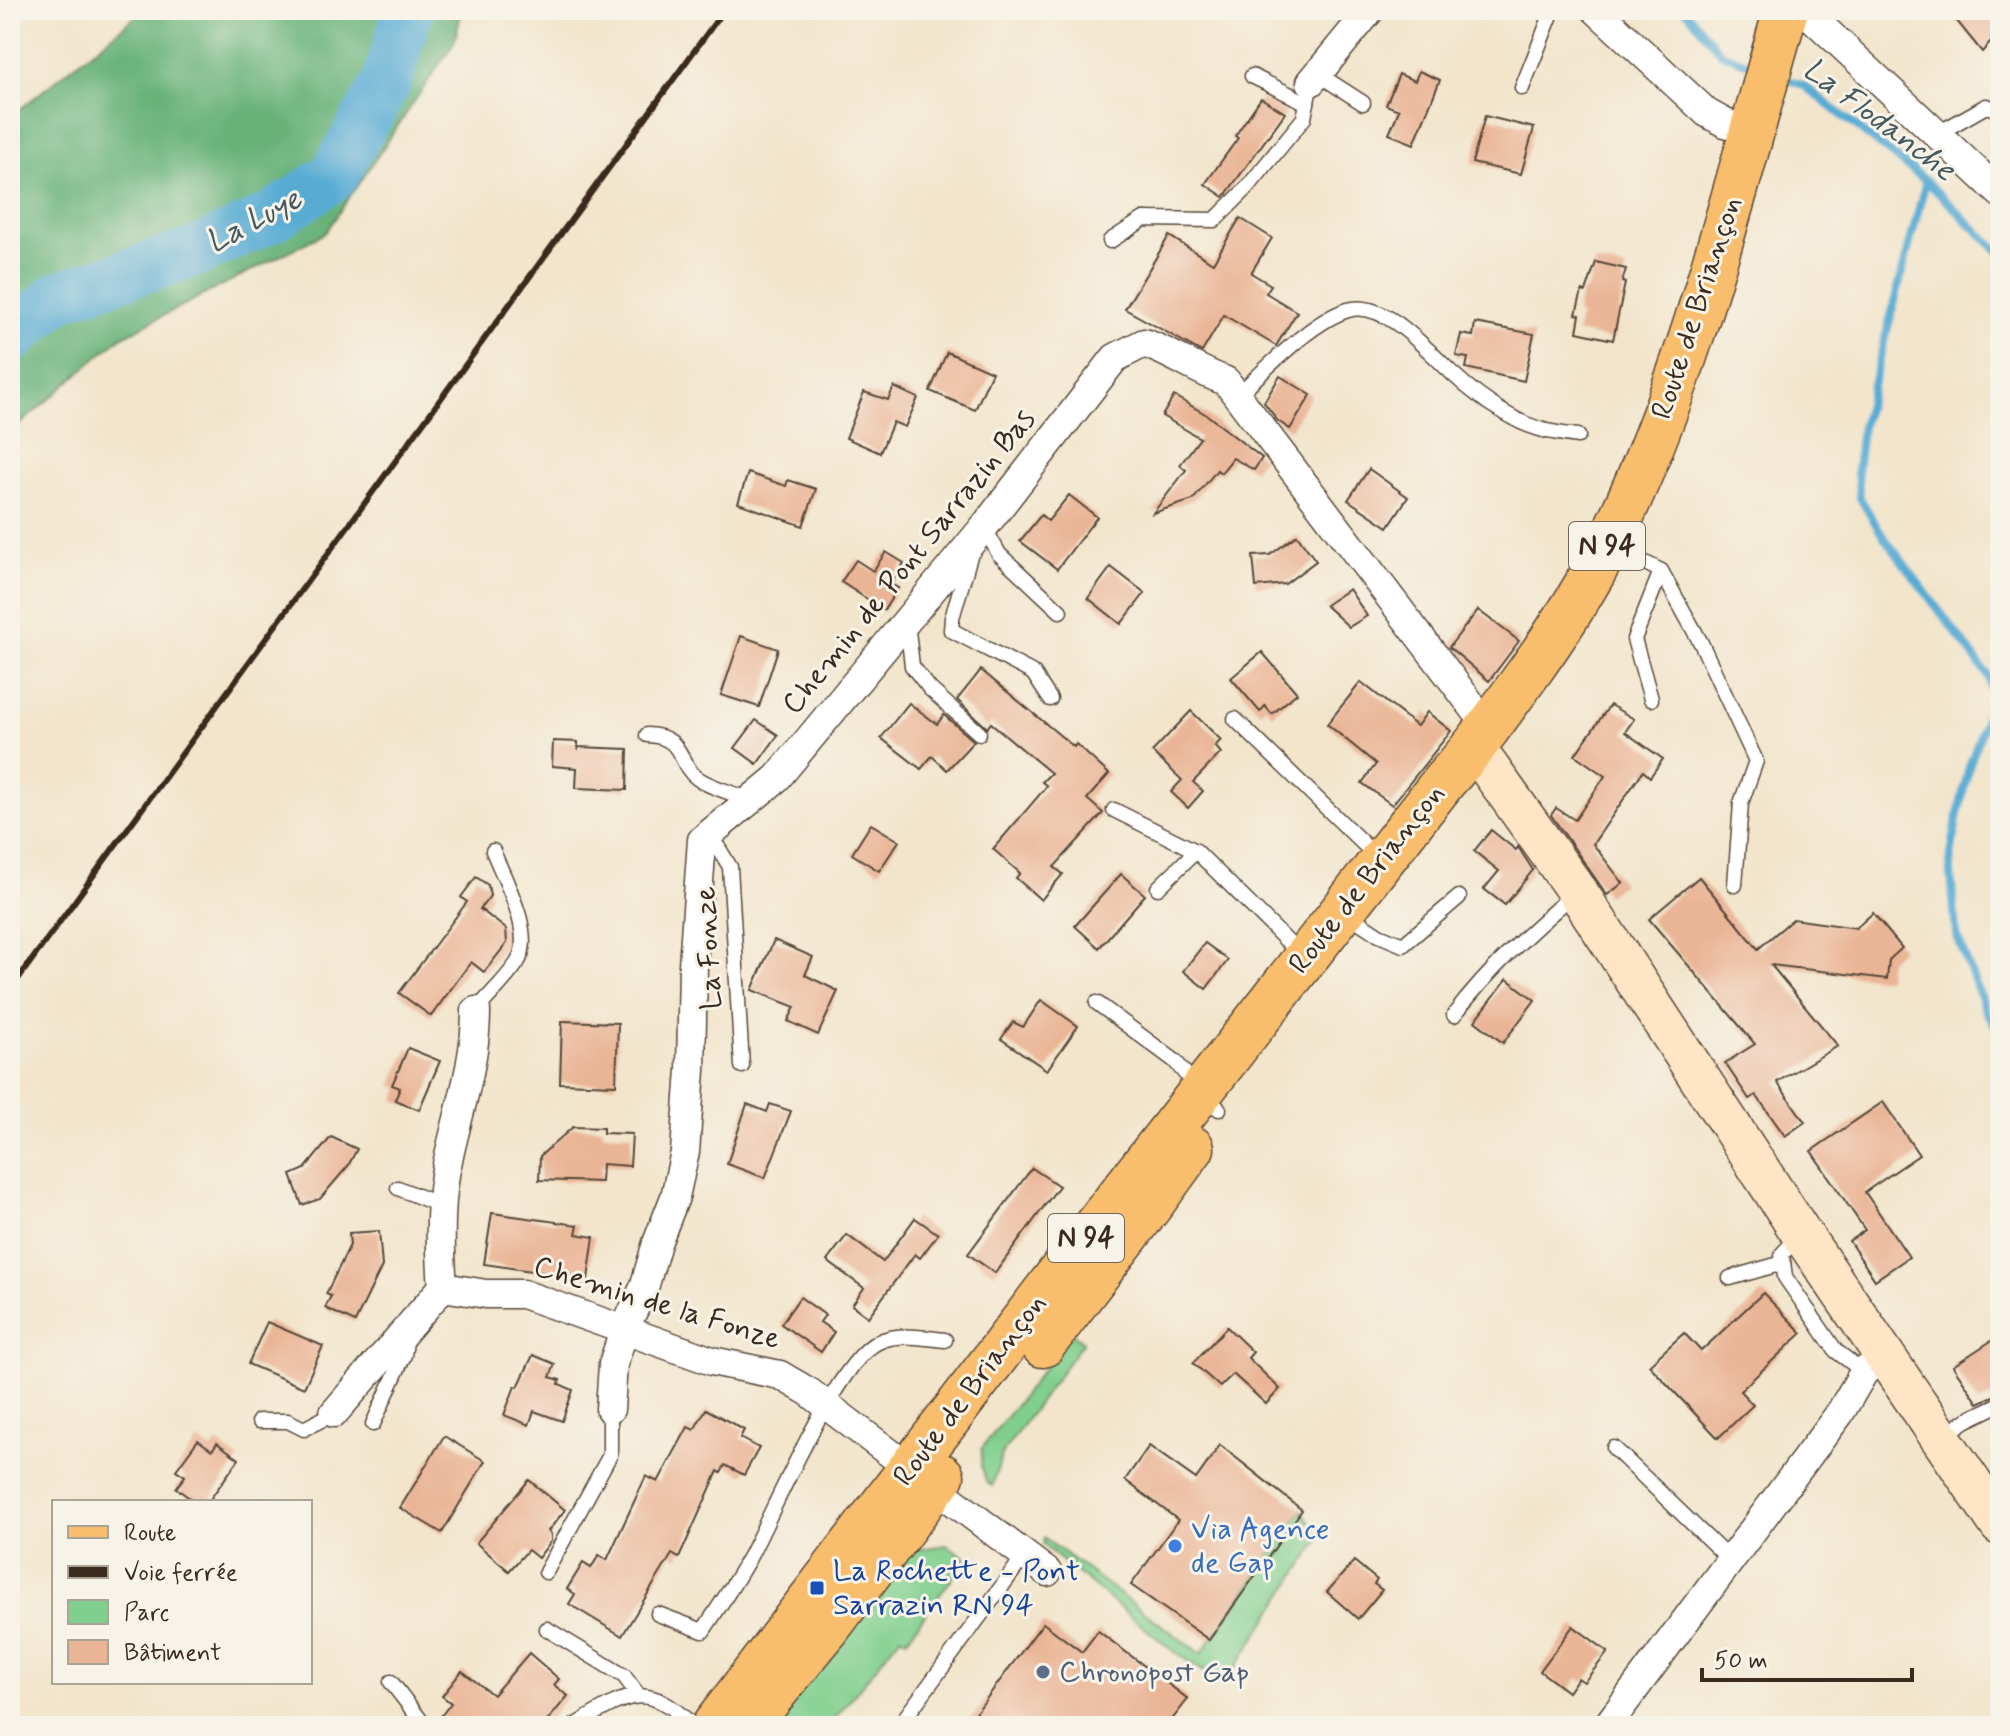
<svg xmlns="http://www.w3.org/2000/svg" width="2010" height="1736" viewBox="0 0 2010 1736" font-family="Mynerve,sans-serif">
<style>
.green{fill:#80cf8e;stroke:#5e7c56;stroke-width:2}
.forest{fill:#68b279;stroke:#526e4c;stroke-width:2}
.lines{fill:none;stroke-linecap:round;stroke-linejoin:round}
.stream{stroke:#58acd4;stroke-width:8}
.river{stroke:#58acd4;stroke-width:50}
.building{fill:#eab596}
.lane-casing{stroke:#564638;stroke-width:17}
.street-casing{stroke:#564638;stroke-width:31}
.secondary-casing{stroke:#564638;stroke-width:43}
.primary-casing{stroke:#564638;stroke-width:47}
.lane{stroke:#fff;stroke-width:14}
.street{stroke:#fff;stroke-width:28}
.secondary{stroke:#fde5c5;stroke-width:40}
.primary{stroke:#f9be6d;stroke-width:44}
.rail{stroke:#3b2a1e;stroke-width:6}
.shop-dot{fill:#3f7fe0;stroke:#f7f3e8;stroke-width:3}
.transit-dot{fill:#1a4fb4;stroke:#f7f3e8;stroke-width:3}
.service-dot{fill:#5c6f8a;stroke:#f7f3e8;stroke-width:3}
.labels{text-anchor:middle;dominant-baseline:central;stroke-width:6;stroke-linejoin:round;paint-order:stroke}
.shield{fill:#f7f3e8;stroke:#73665b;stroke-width:2}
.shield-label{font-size:28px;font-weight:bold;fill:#3b2a1e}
.street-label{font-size:30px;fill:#3b2a1e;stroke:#f7f3e8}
.shop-label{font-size:30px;fill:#366cbe;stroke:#f7f3e8;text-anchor:start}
.transit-label{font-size:30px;fill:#164399;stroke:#f7f3e8;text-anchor:start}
.service-label{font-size:30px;fill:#4e5e75;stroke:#f7f3e8;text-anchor:start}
.water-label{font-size:32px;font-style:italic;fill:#45585e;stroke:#f7f3e8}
</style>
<rect width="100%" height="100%" fill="#f7f3e8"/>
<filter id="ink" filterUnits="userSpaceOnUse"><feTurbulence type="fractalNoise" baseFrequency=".0125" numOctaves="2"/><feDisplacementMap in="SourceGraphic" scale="16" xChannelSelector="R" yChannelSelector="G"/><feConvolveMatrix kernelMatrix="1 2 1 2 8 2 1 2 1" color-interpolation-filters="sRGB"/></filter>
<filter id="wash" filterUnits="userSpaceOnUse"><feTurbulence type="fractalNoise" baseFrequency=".006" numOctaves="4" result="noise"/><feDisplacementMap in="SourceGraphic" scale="32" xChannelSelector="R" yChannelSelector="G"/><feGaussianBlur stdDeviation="1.8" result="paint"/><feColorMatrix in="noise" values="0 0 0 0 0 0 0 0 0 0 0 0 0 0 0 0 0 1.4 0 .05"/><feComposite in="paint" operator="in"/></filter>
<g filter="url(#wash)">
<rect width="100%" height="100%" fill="#f2e5cc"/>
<g class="green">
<polygon points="1072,1333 1083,1342 1003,1452 992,1486 987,1483 981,1465 982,1448"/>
<polygon points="1302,1510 1320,1539 1224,1685 1173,1651 1043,1545 1044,1538 1201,1654"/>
<polygon points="947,1545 967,1558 907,1639 901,1636 829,1726 765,1726 896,1562 919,1549"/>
</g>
<polygon class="forest" points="144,10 462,10 454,43 325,233 121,337 10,433 10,117"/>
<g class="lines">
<g class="stream">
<polyline points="1685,10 1721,53 1757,67"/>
<polyline points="1781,77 1803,85 1926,181 2000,253"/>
<polyline points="1926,181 1862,427 1857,471 1860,498 1881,533 1989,677 1992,701 1969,767 1957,818 1950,862 1956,933 1987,1014 2000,1032"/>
</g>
<polyline class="river" points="10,339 59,296 198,251 272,217 333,177 387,82 408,10"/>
</g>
<g id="blocks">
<g class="building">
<polygon points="1948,10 2000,10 2000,32 1982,52"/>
<polygon points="1419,71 1440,80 1414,144 1389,134 1399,110 1386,105 1399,74 1415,81"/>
<polygon points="1261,98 1285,113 1224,197 1205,184 1238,138 1235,136"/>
<polygon points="1485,116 1534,128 1521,174 1472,163"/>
<polygon points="1240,218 1272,238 1251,273 1271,285 1266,293 1297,312 1276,346 1224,315 1202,352 1125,309 1169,236 1213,263"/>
<polygon points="1596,262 1626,269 1622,282 1625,283 1613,340 1577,332 1580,315 1576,314 1582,291 1586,292"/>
<polygon points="1475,323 1534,334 1524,381 1466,368 1468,358 1456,356 1461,334 1473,336"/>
<polygon points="947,352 992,372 975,410 930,391"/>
<polygon points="1280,376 1311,395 1290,429 1278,421 1264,402"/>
<polygon points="894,387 918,398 905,427 893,422 880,453 846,438 864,392 888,400"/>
<polygon points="1174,396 1207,415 1262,458 1254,470 1233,458 1221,473 1217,470 1193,500 1153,513 1186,470 1180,465 1200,438 1162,416"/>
<polygon points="1369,469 1408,497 1388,527 1348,500"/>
<polygon points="748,473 786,486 788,480 816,489 803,526 738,503"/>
<polygon points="1069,495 1097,517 1057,569 1020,541 1041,515 1048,521"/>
<polygon points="1297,535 1316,561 1285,584 1256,587 1253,556 1270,555"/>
<polygon points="886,552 904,563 891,584 898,588 884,610 841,582 856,560 873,571"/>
<polygon points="1111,567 1145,593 1121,624 1088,598"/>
<polygon points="1349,589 1367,616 1349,627 1325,605"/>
<polygon points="1478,610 1519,641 1489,681 1449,647"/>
<polygon points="741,636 778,649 759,707 721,695"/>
<polygon points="1262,652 1297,693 1272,714 1265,706 1260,712 1231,678"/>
<polygon points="981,670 1074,747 1076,744 1109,774 1087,799 1103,813 1054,867 1063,874 1041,900 1016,878 1020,873 993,849 1047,786 1042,782 1051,773 991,723 987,728 957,700"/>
<polygon points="1361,682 1417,726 1427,712 1451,731 1392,805 1362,783 1376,764 1327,724"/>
<polygon points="909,703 937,724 944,715 974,741 947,770 932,756 921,769 881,738"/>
<polygon points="1610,705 1634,719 1625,732 1663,759 1650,777 1643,771 1593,844 1623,883 1607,895 1551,815 1556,808 1575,820 1605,776 1575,755"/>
<polygon points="1191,711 1221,740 1215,746 1221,753 1193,782 1203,791 1188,808 1171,792 1182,780 1152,752"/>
<polygon points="756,720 778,735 757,764 735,748"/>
<polygon points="553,741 578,742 578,750 578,747 628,749 627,790 576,788 577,768 552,766"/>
<polygon points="871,824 899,841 879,871 852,854"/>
<polygon points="1491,830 1516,850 1518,847 1533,870 1505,905 1484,889 1499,871 1474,851"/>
<polygon points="1121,874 1145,895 1099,948 1075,926"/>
<polygon points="476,877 488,885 490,896 480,909 506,929 507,943 484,972 471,962 431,1016 399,993 467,902 461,897"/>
<polygon points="1699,877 1758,949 1793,919 1856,928 1873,913 1902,948 1889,960 1887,979 1771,965 1838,1046 1777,1082 1805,1122 1785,1136 1756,1095 1749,1099 1725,1063 1755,1044 1649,919"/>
<polygon points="774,940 813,957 805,975 838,991 818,1035 788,1021 795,1007 752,990"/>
<polygon points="1205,943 1228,960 1206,989 1183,971"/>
<polygon points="1507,979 1535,1000 1503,1043 1475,1021"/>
<polygon points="1041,1000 1078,1026 1047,1070 1001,1039 1013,1022 1023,1027"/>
<polygon points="562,1021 618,1023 616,1085 560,1083"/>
<polygon points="408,1048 440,1061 419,1110 395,1100 400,1088 392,1085"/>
<polygon points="1883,1102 1919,1155 1865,1192 1909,1257 1875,1280 1849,1241 1865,1230 1811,1151"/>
<polygon points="747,1104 767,1112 770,1104 791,1111 765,1178 727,1164"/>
<polygon points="573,1127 603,1128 603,1133 632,1134 630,1166 602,1164 601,1182 539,1180 540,1156"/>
<polygon points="331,1137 357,1149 348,1166 320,1199 302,1205 291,1175 305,1169"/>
<polygon points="1032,1168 1059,1186 995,1273 968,1254"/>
<polygon points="492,1213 578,1225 576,1234 594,1237 588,1279 484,1264"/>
<polygon points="915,1218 938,1234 920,1258 915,1254 868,1317 852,1305 864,1288 827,1261 847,1235 883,1262"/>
<polygon points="379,1231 382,1266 355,1322 325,1308 331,1296 326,1294 350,1245 349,1233"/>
<polygon points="1763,1293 1802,1333 1740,1391 1753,1405 1718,1438 1649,1365 1684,1333 1701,1351"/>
<polygon points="800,1297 825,1315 820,1322 834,1332 821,1352 781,1324"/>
<polygon points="267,1322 323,1346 304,1388 248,1364"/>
<polygon points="1227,1327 1253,1352 1248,1358 1280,1389 1266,1404 1233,1374 1220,1387 1193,1363"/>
<polygon points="2000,1335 2000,1393 1978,1403 1953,1366"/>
<polygon points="533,1355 555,1364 550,1377 560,1380 559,1384 573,1390 562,1421 534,1411 529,1425 504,1415 515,1386 518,1387"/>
<polygon points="706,1409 744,1430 740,1438 759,1448 744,1475 725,1465 721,1473 718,1471 679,1558 672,1554 622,1636 569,1604 575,1594 567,1589 583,1563 591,1568 599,1555 607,1560 646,1476 658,1482 688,1427 694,1430"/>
<polygon points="444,1436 485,1461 442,1533 400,1508"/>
<polygon points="198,1440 212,1450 217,1443 239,1459 208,1502 195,1502 176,1488 185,1476 176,1470"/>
<polygon points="1220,1445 1302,1510 1209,1640 1131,1585 1178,1520 1125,1480 1149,1446 1196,1479"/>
<polygon points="529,1480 565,1510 548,1531 551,1534 551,1541 538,1558 528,1550 509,1571 476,1543"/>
<polygon points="1354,1561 1377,1580 1374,1584 1382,1590 1358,1619 1327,1592"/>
<polygon points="1043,1623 1082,1652 1098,1631 1188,1699 1167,1726 966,1726"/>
<polygon points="1573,1626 1608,1652 1584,1682 1578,1678 1568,1692 1540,1671"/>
<polygon points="529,1653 559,1679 554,1685 568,1696 543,1726 453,1726 441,1716 451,1703 442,1696 462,1671 493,1695"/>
</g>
</g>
</g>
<g filter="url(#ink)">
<use href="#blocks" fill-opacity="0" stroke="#564638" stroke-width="2"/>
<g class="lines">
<g class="lane-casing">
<g id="lane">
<polyline points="1318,74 1363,103"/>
<polyline points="1252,76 1307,103"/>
<polyline points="1522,88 1553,10"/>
<polyline points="1937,134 1986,106 2000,110"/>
<polyline points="1110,241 1144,219 1215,220 1247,188 1304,118 1311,82"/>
<path d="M1236,396C1266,370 1311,321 1348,310C1386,299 1429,353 1454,375C1468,388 1486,402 1503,412C1530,429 1547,432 1578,436"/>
<polyline points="984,527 999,554 1060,611"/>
<polyline points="1614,547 1661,571 1701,643 1756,761 1741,803 1735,885"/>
<polyline points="970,556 952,618 951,630 1033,673 1050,699"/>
<polyline points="907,622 912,666 930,689 979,733"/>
<polyline points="1651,699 1634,639 1661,571"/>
<polyline points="1235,719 1377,857"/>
<path d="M647,735C685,736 677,763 697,778C711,788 734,793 750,800"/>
<polyline points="1114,810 1196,851 1301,955"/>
<polyline points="702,840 718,847 730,867 742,1066"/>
<polyline points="1158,888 1196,851"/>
<polyline points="1346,913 1379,935 1403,945 1459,897"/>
<polyline points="1097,1003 1175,1061 1200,1092 1219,1109"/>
<path d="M476,1011C489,995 506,980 517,963C536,935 504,879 493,851"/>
<path d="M1454,1015C1490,968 1532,930 1576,892"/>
<polyline points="398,1188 442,1206"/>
<polyline points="1798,1237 1782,1254 1785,1277 1836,1351 1864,1372"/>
<polyline points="1730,1278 1783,1263"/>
<polyline points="259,1421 288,1421 304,1429 334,1413"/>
<polyline points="373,1424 404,1355 407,1336"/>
<polyline points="1941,1437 1967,1420 2000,1404"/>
<polyline points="1614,1448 1730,1560"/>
<polyline points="546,1572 610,1455 610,1409"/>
<path d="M658,1614L703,1631C719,1607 735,1583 749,1558C773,1513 836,1362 878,1342C898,1332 923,1338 945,1340"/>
<polyline points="547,1629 624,1676 639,1696"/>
<polyline points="391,1682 425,1726"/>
<path d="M574,1726C624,1696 645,1678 693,1726"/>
<polyline points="899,1726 1025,1555"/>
</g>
</g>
<g class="street-casing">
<g id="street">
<polyline points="1596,10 1707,113 1725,123 1753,130"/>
<polyline points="1804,10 2000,193"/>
<polyline points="1311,82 1370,10"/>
<path d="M476,1011C476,1068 455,1120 445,1175C439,1212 440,1250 443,1287L486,1294H523L712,1361L780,1375L809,1392L1047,1572"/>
<path d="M610,1409L613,1364L625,1328L644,1288L657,1243L675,1197L685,1152L691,1070L693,965L702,840L777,778L984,527L1115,358L1144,343C1173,353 1197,371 1226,381L1489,728"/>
<polyline points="334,1413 443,1287"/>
<polyline points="1607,1726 1840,1413 1864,1372 1883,1356"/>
</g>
</g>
<g class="secondary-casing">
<polyline id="secondary" points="1474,747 1577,891 1801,1233 2000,1525"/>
</g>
<g class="primary-casing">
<g id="primary">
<polyline points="1043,1345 1153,1202 1192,1148"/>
<polyline points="751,1721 828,1628 942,1476"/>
<path d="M714,1726L1087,1237L1444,781C1472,751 1495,719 1519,686C1552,641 1584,593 1609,543C1692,374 1734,190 1786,10"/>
</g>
</g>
<use href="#lane" class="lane"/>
<use href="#street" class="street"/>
<use href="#secondary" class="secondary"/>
<use href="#primary" class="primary"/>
<polyline class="rail" points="10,990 724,10"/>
</g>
</g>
<circle class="shop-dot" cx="1175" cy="1546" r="8"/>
<rect class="transit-dot" x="809" y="1580" width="16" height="16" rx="4"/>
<circle class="service-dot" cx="1043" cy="1672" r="8"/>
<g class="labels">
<g class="shield">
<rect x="1569" y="522" width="76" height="48" rx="6"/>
<rect x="1048" y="1214" width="76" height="48" rx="6"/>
</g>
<g class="shield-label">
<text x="1607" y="546">N 94</text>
<text x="1086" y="1238">N 94</text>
</g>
<g class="street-label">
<text transform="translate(1697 308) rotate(-72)">Route de Briançon</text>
<text transform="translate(909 562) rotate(-51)">Chemin de Pont Sarrazin Bas</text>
<text transform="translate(1367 879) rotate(-52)">Route de Briançon</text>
<text transform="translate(709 948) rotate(-93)">La Fonze</text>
<text transform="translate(657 1303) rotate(17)">Chemin de la Fonze</text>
<text transform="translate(970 1390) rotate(-53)">Route de Briançon</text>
</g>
<g class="shop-label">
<text x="1191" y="1529">Via Agence<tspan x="1191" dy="34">de Gap</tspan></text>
</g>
<g class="transit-label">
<text x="833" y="1571">La Rochette - Pont<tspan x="833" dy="34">Sarrazin RN 94</tspan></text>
</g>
<g class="service-label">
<text x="1059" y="1672">Chronopost Gap</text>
</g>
<g class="water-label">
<text transform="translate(1879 120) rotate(37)">La Flodanche</text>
<text transform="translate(254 221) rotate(-28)">La Luye</text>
</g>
</g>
<rect width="2010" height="1736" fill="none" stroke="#f7f3e8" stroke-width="40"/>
<rect x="52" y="1500" width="260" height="184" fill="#f7f3e8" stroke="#aca397" stroke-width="2"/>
<rect x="68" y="1526" width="40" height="12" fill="#f9be6d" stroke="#aca397" stroke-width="2"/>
<text x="124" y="1540" font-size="24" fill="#3b2a1e">Route</text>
<rect x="68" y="1566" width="40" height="12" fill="#3b2a1e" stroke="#aca397" stroke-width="2"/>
<text x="124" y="1580" font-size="24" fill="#3b2a1e">Voie ferrée</text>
<rect x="68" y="1600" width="40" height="24" fill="#80cf8e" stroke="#aca397" stroke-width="2"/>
<text x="124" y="1620" font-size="24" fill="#3b2a1e">Parc</text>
<rect x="68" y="1640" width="40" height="24" fill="#eab596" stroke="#aca397" stroke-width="2"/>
<text x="124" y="1660" font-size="24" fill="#3b2a1e">Bâtiment</text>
<path d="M1702 1668v12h210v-12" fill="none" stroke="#3b2a1e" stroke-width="4"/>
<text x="1714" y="1668" font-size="24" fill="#3b2a1e" stroke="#f7f3e8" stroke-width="6" paint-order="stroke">50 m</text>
</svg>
